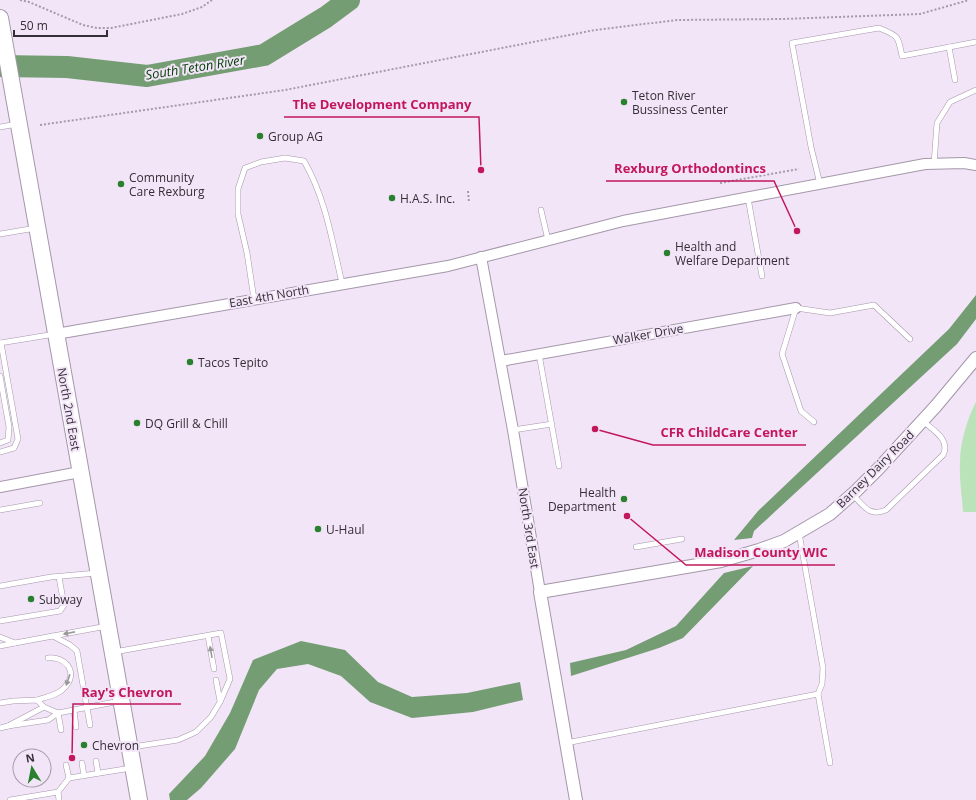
<svg xmlns="http://www.w3.org/2000/svg" width="976" height="800" viewBox="0 0 976 800" font-family="'Open Sans',sans-serif">
<style>
.green{fill:#bbe3ba}
.water{fill:#759d74}
.lines{fill:none;stroke-linecap:round;stroke-linejoin:round}
.river{stroke:#759d74;stroke-width:22}
.service-casing{stroke:#a497a9;stroke-width:6}
.minor-casing{stroke:#a497a9;stroke-width:12}
.tertiary-casing{stroke:#a497a9;stroke-width:14}
.primary-casing{stroke:#a497a9;stroke-width:18}
.path{stroke:#a49aa8;stroke-width:2;stroke-dasharray:2 2;stroke-linecap:butt}
.service{stroke:#fff;stroke-width:5}
.minor{stroke:#fff;stroke-width:10}
.tertiary{stroke:#fff;stroke-width:12}
.primary{stroke:#fff;stroke-width:16}
.oneway{fill:#9a979a}
.poi-dot{fill:#29802e;stroke:#f3e5f8;stroke-width:1.5}
.labels{text-anchor:middle;dominant-baseline:central;stroke-width:4;stroke-linejoin:round;paint-order:stroke}
.poi-label{font-size:12px;fill:#342f36;stroke:#f3e5f8;text-anchor:start}
.street-label{font-size:12px;fill:#342f36;stroke:#f3e5f8}
.water-label{font-size:13px;font-style:italic;fill:#003d04;stroke:#f3e5f8}
.leader{fill:none;stroke:#c2185b;stroke-width:1.5}
.callout-dot{fill:#c2185b;stroke:#f3e5f8;stroke-width:1.5}
.callout-label{font-size:13px;text-anchor:middle;font-weight:bold;fill:#c2185b;stroke:#f3e5f8;stroke-width:4;stroke-linejoin:round;paint-order:stroke}
</style>
<rect width="100%" height="100%" fill="#f3e5f8"/>
<path class="green" d="M976,402V512H963C962,496 959,479 960,462C960,443 967,419 976,402Z"/>
<g class="water">
<polygon points="976,295 976,319 957,344 754,531 752,538 734,540 758,511 949,329"/>
<polygon points="753,566 683,638 659,648 571,676 570,663 626,650 676,626 724,573"/>
<polygon points="301,641 345,650 378,682 412,697 467,693 520,682 523,700 473,712 412,718 370,702 341,676 308,664 277,669 259,690 235,749 201,788 187,800 170,800 169,794 205,756 230,713 253,660"/>
</g>
<g class="lines">
<polyline class="river" points="0,66 67,67 147,76 264,55 326,17 349,0"/>
<g class="service-casing">
<g id="service">
<polyline points="949,47 955,80"/>
<polyline points="0,127 17,124"/>
<polyline points="934,164 937,123 950,102 976,90"/>
<path d="M820,184L811,147L792,43L879,28C899,36 898,36 902,56L976,42"/>
<polyline points="748,198 762,276"/>
<polyline points="541,210 548,240"/>
<polyline points="0,234 36,228"/>
<path d="M254,299L247,253L238,214V189L245,168L261,162L285,158L304,161C326,199 332,241 342,283"/>
<polyline points="0,343 55,334"/>
<polyline points="539,354 559,466"/>
<polyline points="0,376 9,427 8,440 0,443"/>
<polyline points="814,422 801,411 782,354 796,308 830,313 874,305 910,339"/>
<polyline points="513,430 552,424"/>
<polyline points="0,452 14,448 18,439 1,343"/>
<path d="M853,495C864,506 869,517 886,510L943,455C951,440 933,430 923,421"/>
<polyline points="0,510 40,503"/>
<polyline points="636,547 682,539"/>
<polyline points="0,586 51,577 97,573"/>
<polyline points="0,621 60,611 64,605 59,577"/>
<polyline points="53,636 70,645 77,651 90,725"/>
<polyline points="208,636 214,669"/>
<polyline points="0,637 15,643 107,626"/>
<polyline points="0,646 15,643"/>
<polyline points="114,652 221,633 230,679 220,702 211,717 196,732 178,740 132,747"/>
<polyline points="216,680 220,701"/>
<polyline points="818,694 830,763"/>
<path d="M37,700C46,697 59,695 65,687C79,672 65,656 48,658"/>
<polyline points="0,703 13,701 37,700 44,707 58,713 120,701"/>
<polyline points="74,710 76,727"/>
<polyline points="8,726 48,720 58,713 61,730"/>
<polyline points="0,728 8,726 44,707"/>
<polyline points="566,743 818,694 822,684 823,668 799,533"/>
<polyline points="96,761 98,773"/>
<polyline points="82,763 84,776"/>
<polyline points="66,765 69,778"/>
<polyline points="58,792 59,800"/>
<polyline points="10,800 58,792 69,778 131,768"/>
</g>
</g>
<g class="minor-casing">
<g id="minor">
<polyline points="481,257 513,430 540,592"/>
<polyline points="56,334 448,266 623,221 925,164 964,163 976,165"/>
<polyline points="501,361 796,308"/>
<polyline points="0,487 80,472"/>
</g>
</g>
<g class="tertiary-casing">
<polyline id="tertiary" points="576,800 540,592 721,561 759,550 784,541 830,514 856,491 879,468 936,406 976,358"/>
</g>
<g class="primary-casing">
<polyline id="primary" points="0,18 139,800"/>
</g>
<g class="path">
<polyline points="20,0 29,2 83,25 97,28 111,28 182,14 202,7 212,0"/>
<polyline points="40,125 285,90 595,30 677,20 783,19 920,14 969,0"/>
<polyline points="720,183 799,169"/>
<polyline points="468,191 469,203"/>
</g>
<use href="#service" class="service"/>
<use href="#minor" class="minor"/>
<use href="#tertiary" class="tertiary"/>
<use href="#primary" class="primary"/>
</g>
<defs><path id="oneway-solid" d="M-6-.8H1V-3.2L6.5 0L1 3.2V.8H-6Z"/></defs>
<g class="oneway">
<use href="#oneway-solid" transform="translate(69 633) rotate(169)"/>
<use href="#oneway-solid" transform="translate(211 652) rotate(-100)"/>
<use href="#oneway-solid" transform="translate(68 680) rotate(109)"/>
</g>
<g class="poi-dot">
<circle cx="624" cy="102" r="4"/>
<circle cx="260" cy="136" r="4"/>
<circle cx="121" cy="184" r="4"/>
<circle cx="392" cy="198" r="4"/>
<circle cx="667" cy="253" r="4"/>
<circle cx="190" cy="362" r="4"/>
<circle cx="137" cy="423" r="4"/>
<circle cx="624" cy="499" r="4"/>
<circle cx="318" cy="529" r="4"/>
<circle cx="31" cy="599" r="4"/>
<circle cx="84" cy="745" r="4"/>
</g>
<g class="labels">
<g class="poi-label">
<text x="632" y="95">Teton River<tspan x="632" dy="14">Bussiness Center</tspan></text>
<text x="268" y="136">Group AG</text>
<text x="129" y="177">Community<tspan x="129" dy="14">Care Rexburg</tspan></text>
<text x="400" y="198">H.A.S. Inc.</text>
<text x="675" y="246">Health and<tspan x="675" dy="14">Welfare Department</tspan></text>
<text x="198" y="362">Tacos Tepito</text>
<text x="145" y="423">DQ Grill &amp; Chill</text>
<text x="616" y="492" text-anchor="end">Health<tspan x="616" dy="14">Department</tspan></text>
<text x="326" y="529">U-Haul</text>
<text x="39" y="599">Subway</text>
<text x="92" y="745">Chevron</text>
</g>
<g class="street-label">
<text transform="translate(269 296) rotate(-10)">East 4th North</text>
<text transform="translate(648 334) rotate(-10)">Walker Drive</text>
<text transform="translate(69 409) rotate(80)">North 2nd East</text>
<text transform="translate(875 469) rotate(-45)">Barney Dairy Road</text>
<text transform="translate(529 528) rotate(81)">North 3rd East</text>
</g>
<g class="water-label">
<text transform="translate(195 67) rotate(-9)">South Teton River</text>
</g>
</g>
<path class="leader" d="M481 170L479 117H284M797 231L774 181H606M595 429L653 445H806M627 516L686 565H835M72 758L73 704H181"/>
<g class="callout-dot">
<circle cx="481" cy="170" r="4"/>
<circle cx="797" cy="231" r="4"/>
<circle cx="595" cy="429" r="4"/>
<circle cx="627" cy="516" r="4"/>
<circle cx="72" cy="758" r="4"/>
</g>
<g class="callout-label">
<text x="382" y="109">The Development Company</text>
<text x="690" y="173">Rexburg Orthodontincs</text>
<text x="729" y="437">CFR ChildCare Center</text>
<text x="761" y="557">Madison County WIC</text>
<text x="127" y="697">Ray's Chevron</text>
</g>
<g transform="translate(32 768) rotate(350)"><circle r="19" fill="#f3e5f8" stroke="#a79caa"/>
<path d="M0-3L7 15L0 10L-7 15Z" fill="#29802e"/>
<text y="-6" font-size="11" font-weight="bold" text-anchor="middle" fill="#342f36">N</text>
</g>
<path d="M14 30v6h93v-6" fill="none" stroke="#342f36" stroke-width="2"/>
<text x="20" y="30" font-size="12" fill="#342f36" stroke="#f3e5f8" stroke-width="3" paint-order="stroke">50 m</text>
</svg>
